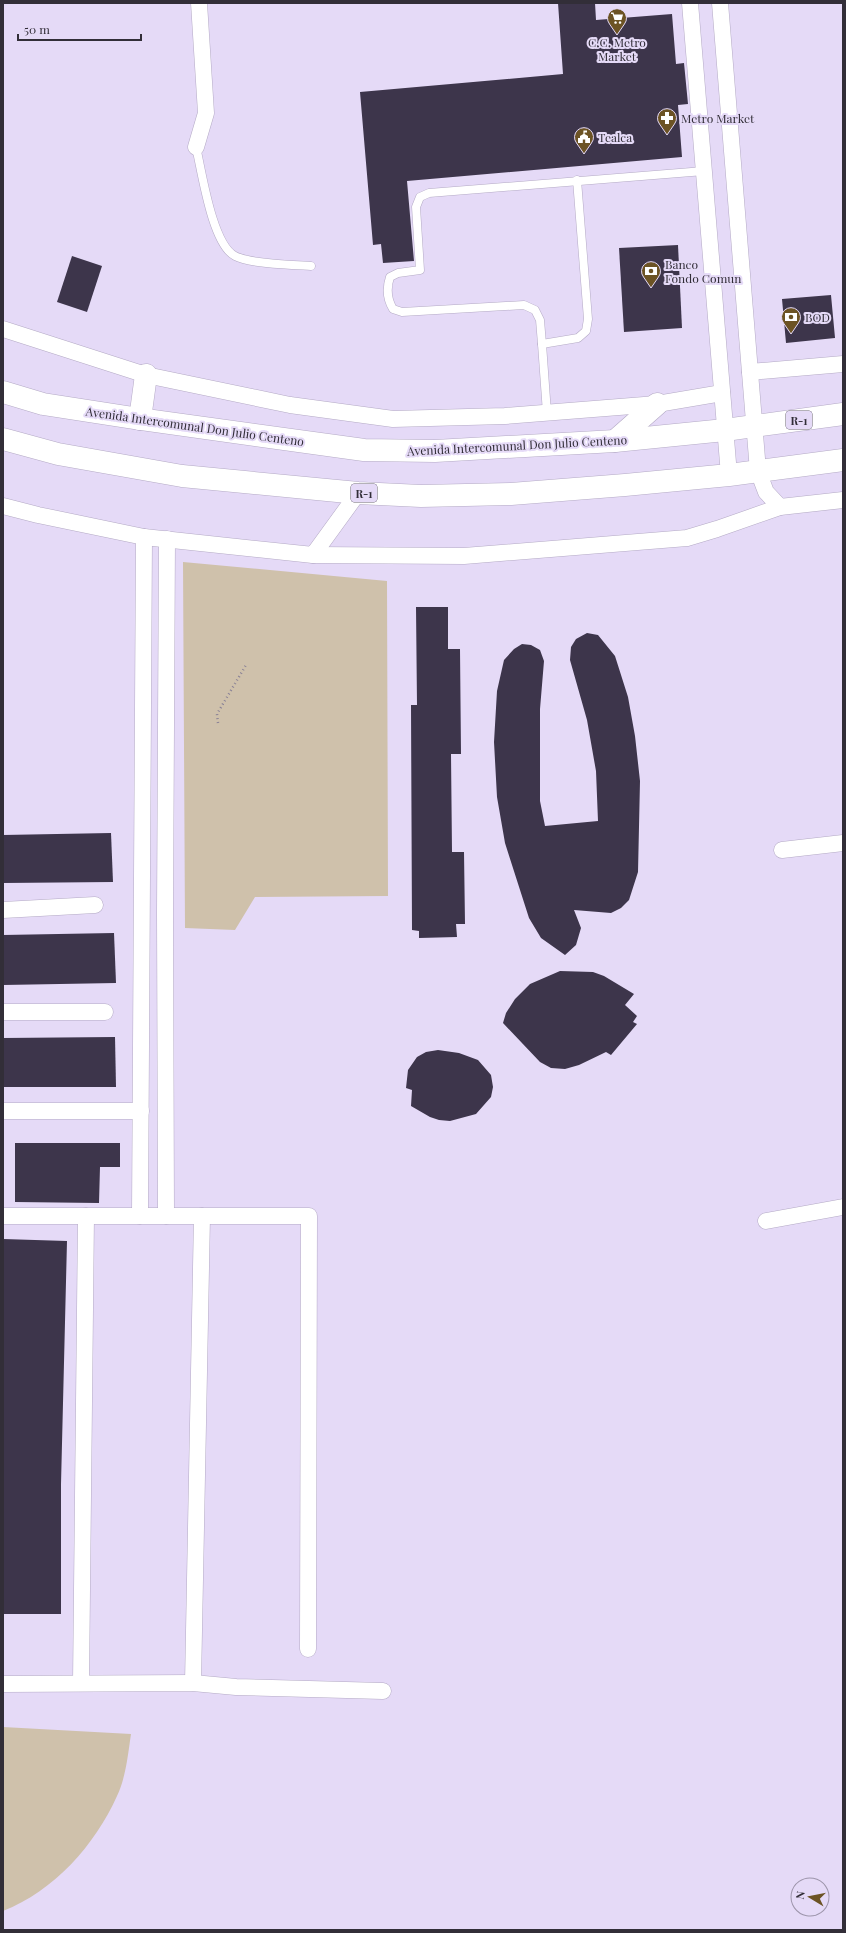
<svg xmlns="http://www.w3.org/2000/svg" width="846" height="1933" viewBox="0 0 846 1933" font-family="'Playfair Display',serif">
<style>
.green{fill:#cfc1ab}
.building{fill:#3d354b}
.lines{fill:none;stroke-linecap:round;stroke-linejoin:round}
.service-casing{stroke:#b4aac5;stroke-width:9}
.minor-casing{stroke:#b4aac5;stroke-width:17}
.primary-casing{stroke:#b4aac5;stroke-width:23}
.path{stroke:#8a8296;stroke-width:2.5;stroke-dasharray:1 3;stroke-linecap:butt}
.service{stroke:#fff;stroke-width:8}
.minor{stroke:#fff;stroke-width:16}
.primary{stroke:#fff;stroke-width:22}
.labels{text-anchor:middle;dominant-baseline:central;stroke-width:4;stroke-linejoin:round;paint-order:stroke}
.shield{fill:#e5daf7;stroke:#686271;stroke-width:1}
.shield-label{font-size:11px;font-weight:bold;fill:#322e38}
.poi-label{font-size:12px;fill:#322e38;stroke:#e5daf7;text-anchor:start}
.street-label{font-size:12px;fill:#322e38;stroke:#e5daf7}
</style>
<rect width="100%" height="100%" fill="#e5daf7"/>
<g class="green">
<polygon points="183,562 387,581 388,896 255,897 235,930 185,928"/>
<path d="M3,1727L131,1734C128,1754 126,1777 117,1796C95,1845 54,1891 3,1911Z"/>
</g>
<g class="building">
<polygon points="558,3 595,3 596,20 672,14 676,64 684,63 688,104 678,105 682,157 407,181 414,261 383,263 381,244 373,245 360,92 563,74"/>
<polygon points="678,245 682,328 624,332 619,248"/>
<polygon points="72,256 102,266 87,312 57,302"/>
<polygon points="831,295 835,338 786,343 782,299"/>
<polygon points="416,607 448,607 448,649 460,649 461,754 451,754 452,852 464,852 465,924 456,924 457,937 419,938 419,931 412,930 411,705 417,705"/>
<polygon points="587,633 598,635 615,656 628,697 635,736 640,781 638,872 629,900 621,908 611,913 574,910 581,928 576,945 565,955 541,938 529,918 505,843 497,797 494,742 497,691 504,660 514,649 522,644 531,645 540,650 544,661 540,709 540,801 545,826 598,821 596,771 587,720 570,660 571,647 576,639"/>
<polygon points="111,833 113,882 3,883 3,835"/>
<polygon points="114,933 116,983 3,985 3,935"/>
<polygon points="560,971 593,972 604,976 634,994 625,1005 637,1016 633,1022 637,1024 611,1055 606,1052 579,1065 565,1069 551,1068 540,1062 503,1023 506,1013 515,999 530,984"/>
<polygon points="115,1037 116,1087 4,1087 3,1038"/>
<polygon points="438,1050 459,1053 478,1060 491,1075 493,1087 491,1097 476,1114 450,1121 439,1120 430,1117 411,1106 412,1090 406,1088 408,1070 417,1057 426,1052"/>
<polygon points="15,1143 120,1143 120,1167 100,1167 99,1203 15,1202"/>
<polygon points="3,1239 67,1241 61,1484 61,1614 3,1614"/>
</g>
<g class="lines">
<g class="service-casing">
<g id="service">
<path d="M196,147C202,172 212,244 235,256C250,264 293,265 311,266"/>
<polyline points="542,344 578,338 586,331 588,319 577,180"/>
<path d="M547,413L542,344L540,320L535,310L524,305L402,312L393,309C387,299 386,289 390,277L398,273L420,270L416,207L420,197L429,193L704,171"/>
</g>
</g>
<g class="minor-casing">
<g id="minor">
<polyline points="690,3 729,475"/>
<polyline points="720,3 758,471 766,492 780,507"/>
<polyline points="196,147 206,113 199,3"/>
<polyline points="3,329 146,375 290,405 393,419 505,416 657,404 722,393"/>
<polyline points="750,372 843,364"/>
<polyline points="3,506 38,515 144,537 313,555 358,493"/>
<polyline points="313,555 464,556 687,538 717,529 780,507 843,500"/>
<polyline points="782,850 843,843"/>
<polyline points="3,910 95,905"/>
<polyline points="3,1012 105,1012"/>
<polyline points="3,1111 141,1111"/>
<polyline points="3,1216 309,1216 308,1649"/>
<polyline points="140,1216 144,537"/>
<polyline points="166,1216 165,913 167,539"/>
<polyline points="766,1221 843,1207"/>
<polyline points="81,1683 86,1216"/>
<polyline points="193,1683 202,1216"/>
<polyline points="3,1684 193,1683 236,1687 383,1691"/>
</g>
</g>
<g class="primary-casing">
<g id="primary">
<polyline points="3,392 43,404 140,419 364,450 435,451 615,441 725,430 843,414"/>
<polyline points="140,419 146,375"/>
<polyline points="3,439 58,454 182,476 358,493 421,496 511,494 625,485 729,475 843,460"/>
<polyline points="615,441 657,404"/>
</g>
</g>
<polyline class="path" points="218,723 217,714 246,665"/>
<use href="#service" class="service"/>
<use href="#minor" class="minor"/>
<use href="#primary" class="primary"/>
</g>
<defs>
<g id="supermarket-pin" transform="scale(1)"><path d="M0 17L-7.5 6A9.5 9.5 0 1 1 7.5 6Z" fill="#6c5324" stroke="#e5daf7"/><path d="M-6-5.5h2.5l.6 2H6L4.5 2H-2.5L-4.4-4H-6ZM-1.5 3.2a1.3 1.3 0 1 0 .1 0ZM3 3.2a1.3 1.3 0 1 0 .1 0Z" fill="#fff"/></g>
<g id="pharmacy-pin" transform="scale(1)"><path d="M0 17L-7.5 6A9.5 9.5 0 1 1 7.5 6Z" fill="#6c5324" stroke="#e5daf7"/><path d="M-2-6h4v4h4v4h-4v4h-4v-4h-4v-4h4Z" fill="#fff"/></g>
<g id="civic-pin" transform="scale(1)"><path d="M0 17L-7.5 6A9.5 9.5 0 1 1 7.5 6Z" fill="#6c5324" stroke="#e5daf7"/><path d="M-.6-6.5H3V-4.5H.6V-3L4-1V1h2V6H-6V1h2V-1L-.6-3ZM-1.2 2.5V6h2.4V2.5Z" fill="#fff"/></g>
<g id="bank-pin" transform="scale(1)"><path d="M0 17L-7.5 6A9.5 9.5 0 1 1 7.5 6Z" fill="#6c5324" stroke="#e5daf7"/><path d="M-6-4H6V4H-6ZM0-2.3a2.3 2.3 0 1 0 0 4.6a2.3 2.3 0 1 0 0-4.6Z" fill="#fff"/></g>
</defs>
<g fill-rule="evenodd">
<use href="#supermarket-pin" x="617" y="18"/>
<use href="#pharmacy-pin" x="667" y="118"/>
<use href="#civic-pin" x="584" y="137"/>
<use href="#bank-pin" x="651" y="271"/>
<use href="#bank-pin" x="791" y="317"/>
</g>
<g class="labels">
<g class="shield">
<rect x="786" y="411" width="26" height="18" rx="3"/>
<rect x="351" y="484" width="26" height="18" rx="3"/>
</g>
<g class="shield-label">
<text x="799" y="420">R-1</text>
<text x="364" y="493">R-1</text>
</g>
<g class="poi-label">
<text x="617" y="42" text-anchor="middle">C.C. Metro<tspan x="617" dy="14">Market</tspan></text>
<text x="681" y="118">Metro Market</text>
<text x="598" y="137">Tealca</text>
<text x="665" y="264">Banco<tspan x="665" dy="14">Fondo Comun</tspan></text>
<text x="805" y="317">BOD</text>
</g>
<g class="street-label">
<text transform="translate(195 426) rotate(8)">Avenida Intercomunal Don Julio Centeno</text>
<text transform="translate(517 445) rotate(-3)">Avenida Intercomunal Don Julio Centeno</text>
</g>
</g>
<rect width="846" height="1933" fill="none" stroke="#322e38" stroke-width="8"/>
<g transform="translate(810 1897) rotate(280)"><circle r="19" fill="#e5daf7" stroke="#9d95ab"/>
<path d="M0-3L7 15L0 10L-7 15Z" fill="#6c5324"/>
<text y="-6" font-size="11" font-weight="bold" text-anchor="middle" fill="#322e38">N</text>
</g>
<path d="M18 34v6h123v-6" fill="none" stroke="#322e38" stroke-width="2"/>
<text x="24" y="34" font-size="12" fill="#322e38" stroke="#e5daf7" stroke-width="3" paint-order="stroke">50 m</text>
</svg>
